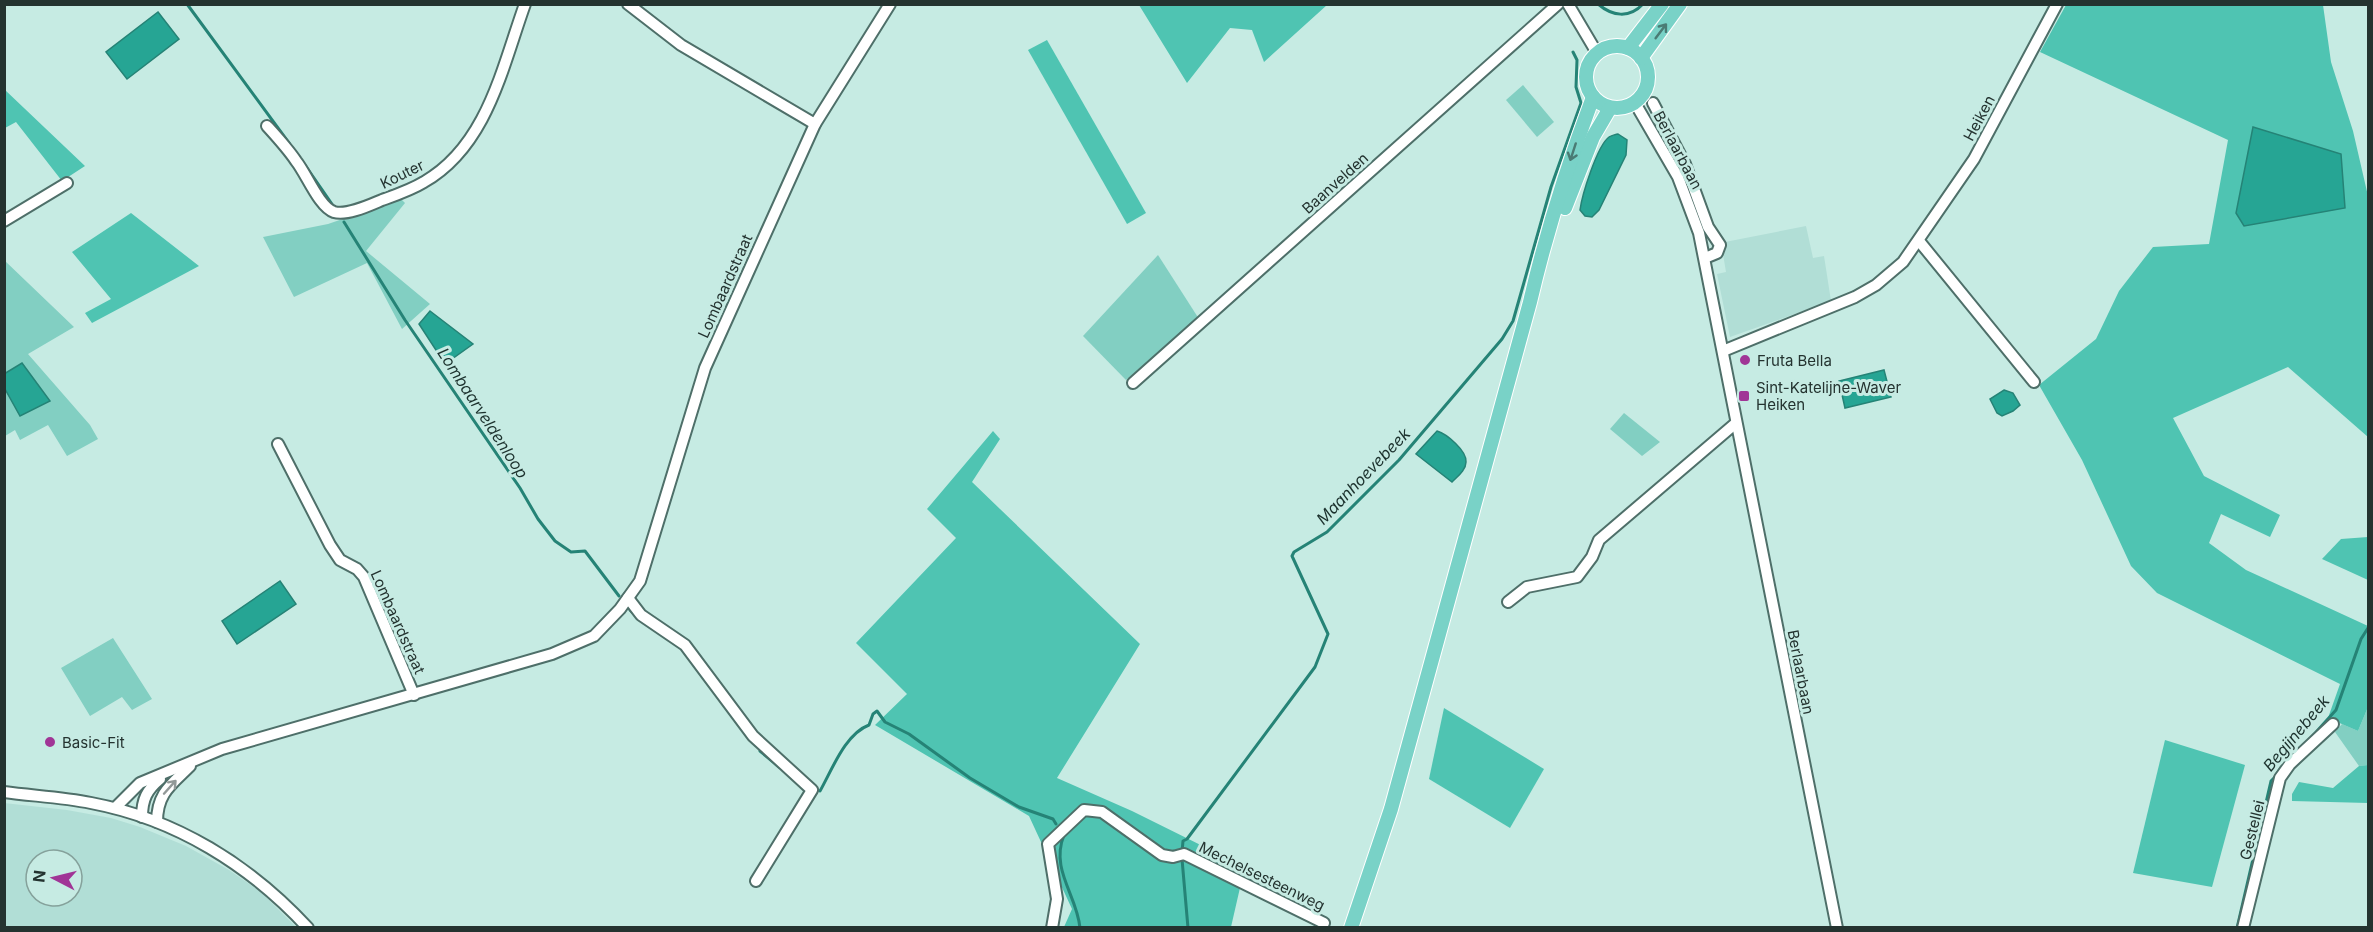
<svg xmlns="http://www.w3.org/2000/svg" width="2373" height="932" viewBox="0 0 2373 932" font-family="Inter,sans-serif">
<style>
.built{fill:#b1ded6;fill-rule:evenodd}
.green{fill:#82cfc2}
.forest{fill:#4fc4b2}
.water{fill:#26a594;stroke:#258376;stroke-width:1.5}
.lines{fill:none;stroke-linecap:round;stroke-linejoin:round}
.stream{stroke:#258376;stroke-width:3}
.minor-casing{stroke:#4e6f69;stroke-width:14}
.major-casing{stroke:#fff;stroke-width:16}
.minor{stroke:#fff;stroke-width:10}
.major{stroke:#79d2c7;stroke-width:14}
.oneway{stroke:#4a7b74}
.oneway2{stroke:#929998}
.poi-dot{fill:#a03596;stroke:#c6ebe3;stroke-width:2}
.labels{text-anchor:middle;dominant-baseline:central;stroke-width:6;stroke-linejoin:round;paint-order:stroke}
.street-label{font-size:15px;fill:#243330;stroke:#c6ebe3}
.poi-label{font-size:15px;fill:#243330;stroke:#c6ebe3;text-anchor:start}
.water-label{font-size:16px;font-style:italic;fill:#1c312d;stroke:#c6ebe3}
</style>
<rect width="100%" height="100%" fill="#c6ebe3"/>
<g class="built">
<polygon points="1806,226 1813,258 1824,256 1831,301 1730,337 1717,274 1726,272 1723,254 1725,242"/>
<path d="M4,803L67,810L111,818L140,827L186,846L229,870L261,892L296,927H5ZM36,860H72V896H36Z"/>
</g>
<g class="green">
<polygon points="1523,85 1554,122 1537,137 1506,100"/>
<polygon points="401,199 405,203 366,251 430,304 402,329 367,263 294,297 263,237 328,224"/>
<polygon points="1158,255 1199,319 1126,380 1083,336"/>
<polygon points="4,260 74,327 28,354 90,425 98,439 67,456 48,425 20,440 15,430 5,436"/>
<polygon points="1624,413 1660,442 1642,456 1610,429"/>
<polygon points="113,638 152,699 132,710 122,697 90,716 61,668"/>
<polygon points="2368,707 2368,765 2359,766 2335,732 2342,724 2358,731"/>
</g>
<g class="forest">
<polygon points="1139,5 1327,5 1264,62 1252,30 1230,28 1187,83"/>
<polygon points="2066,5 2323,5 2331,62 2353,131 2368,196 2368,437 2288,367 2173,418 2204,476 2280,515 2270,537 2221,514 2209,543 2246,570 2368,626 2368,707 2358,731 2328,718 2340,684 2157,593 2131,566 2082,460 2039,385 2096,339 2119,291 2153,247 2209,244 2228,140 2040,52"/>
<polygon points="1047,40 1146,213 1127,224 1028,50"/>
<polygon points="4,89 85,166 62,181 16,122 5,128"/>
<polygon points="131,213 199,266 92,323 85,313 111,299 72,252"/>
<polygon points="993,431 1000,439 972,482 1140,644 1057,778 1132,811 1247,868 1242,879 1231,927 1064,927 1072,909 1029,816 875,725 907,694 856,643 956,538 927,509"/>
<polygon points="2368,537 2368,580 2322,559 2341,539"/>
<polygon points="1444,708 1544,769 1510,828 1429,779"/>
<polygon points="2165,740 2245,765 2212,887 2133,873"/>
<polygon points="2368,765 2368,803 2292,801 2292,794 2299,782 2333,788 2359,766"/>
</g>
<g class="water">
<polygon points="158,12 179,39 127,79 106,52"/>
<polygon points="2253,127 2341,154 2345,208 2244,226 2236,213"/>
<path d="M1618,134L1627,140L1626,155L1599,210L1592,217L1585,216L1580,210C1582,195 1597,146 1609,137C1610,136 1617,134 1618,134Z"/>
<polygon points="430,311 473,344 445,364 419,324"/>
<polygon points="22,363 50,401 20,416 5,389 4,374"/>
<polygon points="1884,370 1891,397 1845,408 1839,381"/>
<polygon points="2004,390 2013,393 2020,405 2013,411 2002,416 1997,413 1990,399"/>
<path d="M1437,431C1447,434 1467,451 1466,462C1466,470 1458,476 1452,482L1416,454Z"/>
<polygon points="280,581 296,604 237,644 222,621"/>
</g>
<g class="lines">
<g class="stream">
<polyline points="187,4 289,143"/>
<path d="M1598,4C1612,16 1629,19 1643,4"/>
<polyline points="305,165 334,207"/>
<polyline points="344,222 405,320 520,488 538,519 555,541 571,552 585,551 619,596"/>
<polyline points="630,610 639,619"/>
<polyline points="2308,741 2336,710 2361,639 2368,628"/>
<polyline points="760,751 779,767"/>
<path d="M820,791C832,770 845,734 869,725L873,714L877,711L885,722L909,734L970,778L1019,807L1053,819L1056,824"/>
<path d="M1064,835C1050,870 1077,895 1080,928"/>
<polyline points="1182,852 1183,841 1187,839 1315,667 1328,634 1292,556 1294,552 1327,532 1399,460 1502,339 1513,321 1551,187 1581,103 1576,87 1577,60 1573,52"/>
<polyline points="1182,859 1188,928"/>
<polyline points="2237,928 2271,781 2277,775"/>
</g>
<g class="minor-casing">
<g id="minor">
<polyline points="628,4 681,45 815,124"/>
<polyline points="1568,4 1597,53"/>
<polyline points="1635,103 1678,177 1699,233 1837,928"/>
<polyline points="1653,103 1685,164 1708,227 1720,245 1717,253 1705,258"/>
<path d="M267,126C277,137 288,149 296,161C306,173 319,207 334,212C347,216 370,205 382,200C396,195 411,190 424,182C487,146 502,68 525,4"/>
<polyline points="4,221 67,183"/>
<polyline points="1919,241 2034,382"/>
<polyline points="1723,351 1855,297 1876,285 1903,262 1974,159 2057,4"/>
<polyline points="1133,383 1558,4"/>
<polyline points="278,444 330,545 340,560 357,569 364,577 414,695"/>
<polyline points="628,598 641,615 685,645 753,736 812,790 756,881"/>
<polyline points="1508,602 1527,587 1577,577 1592,557 1599,540 1736,423"/>
<path d="M4,792C33,796 62,797 91,803C176,819 250,865 308,928"/>
<polyline points="115,808 140,783 222,749 552,654 594,636 620,609 640,581 705,368 815,124 890,4"/>
<path d="M142,817C142,799 147,790 160,779"/>
<path d="M157,822C157,793 171,785 190,766"/>
<polyline points="1052,928 1057,899 1048,844 1084,810 1102,812 1162,855 1173,857 1184,854 1324,923"/>
<polyline points="2243,928 2280,778 2290,764 2333,724"/>
</g>
</g>
<g class="major-casing">
<g id="major">
<circle cx="1617" cy="77" r="31"/>
<polyline points="1628,48 1662,4"/>
<polyline points="1641,58 1680,4"/>
<polyline points="1565,208 1593,137 1610,108"/>
<path d="M1351,928L1391,809L1530,302C1546,233 1568,164 1593,97"/>
</g>
</g>
<use href="#minor" class="minor"/>
<use href="#major" class="major"/>
</g>
<defs><path id="oneway-shaft" d="M-6 0H5M1.5-3L5.5 0L1.5 3" fill="none" stroke-width="1.6" stroke-linecap="round" stroke-linejoin="round" transform="scale(1.5)"/></defs>
<g class="oneway">
<use href="#oneway-shaft" transform="translate(1661 31) rotate(-53)"/>
<use href="#oneway-shaft" transform="translate(1573 152) rotate(108)"/>
</g>
<use class="oneway2" href="#oneway-shaft" transform="translate(170 787) rotate(-48)"/>
<g class="poi-dot">
<circle cx="1745" cy="360" r="6"/>
<rect x="1738" y="390" width="12" height="12" rx="3"/>
<circle cx="50" cy="742" r="6"/>
</g>
<g class="labels">
<g class="street-label">
<text transform="translate(1979 118) rotate(-62)">Heiken</text>
<text transform="translate(1678 150) rotate(62)">Berlaarbaan</text>
<text transform="translate(402 174) rotate(-26)">Kouter</text>
<text transform="translate(1335 183) rotate(-42)">Baanvelden</text>
<text transform="translate(725 286) rotate(-66)">Lombaardstraat</text>
<text transform="translate(398 622) rotate(66)">Lombaardstraat</text>
<text transform="translate(1801 672) rotate(79)">Berlaarbaan</text>
<text transform="translate(2252 830) rotate(-76)">Gestellei</text>
<text transform="translate(1262 876) rotate(26)">Mechelsesteenweg</text>
</g>
<g class="poi-label">
<text x="1757" y="360">Fruta Bella</text>
<text x="1756" y="387">Sint-Katelijne-Waver<tspan x="1756" dy="17">Heiken</tspan></text>
<text x="62" y="742">Basic-Fit</text>
</g>
<g class="water-label">
<text transform="translate(483 413) rotate(57)">Lombaarveldenloop</text>
<text transform="translate(1363 476) rotate(-46)">Maanhoevebeek</text>
<text transform="translate(2296 733) rotate(-50)">Begijnebeek</text>
</g>
</g>
<rect width="2373" height="932" fill="none" stroke="#243330" stroke-width="12"/>
<g transform="translate(54 878) rotate(277)"><circle r="28" fill="#c6ebe3" stroke="#85a19b" stroke-width="1.5"/>
<path d="M0-4.5L10 22L0 15L-10 22Z" fill="#a03596"/>
<text y="-9" font-size="16" font-weight="bold" text-anchor="middle" fill="#243330">N</text>
</g>
</svg>
